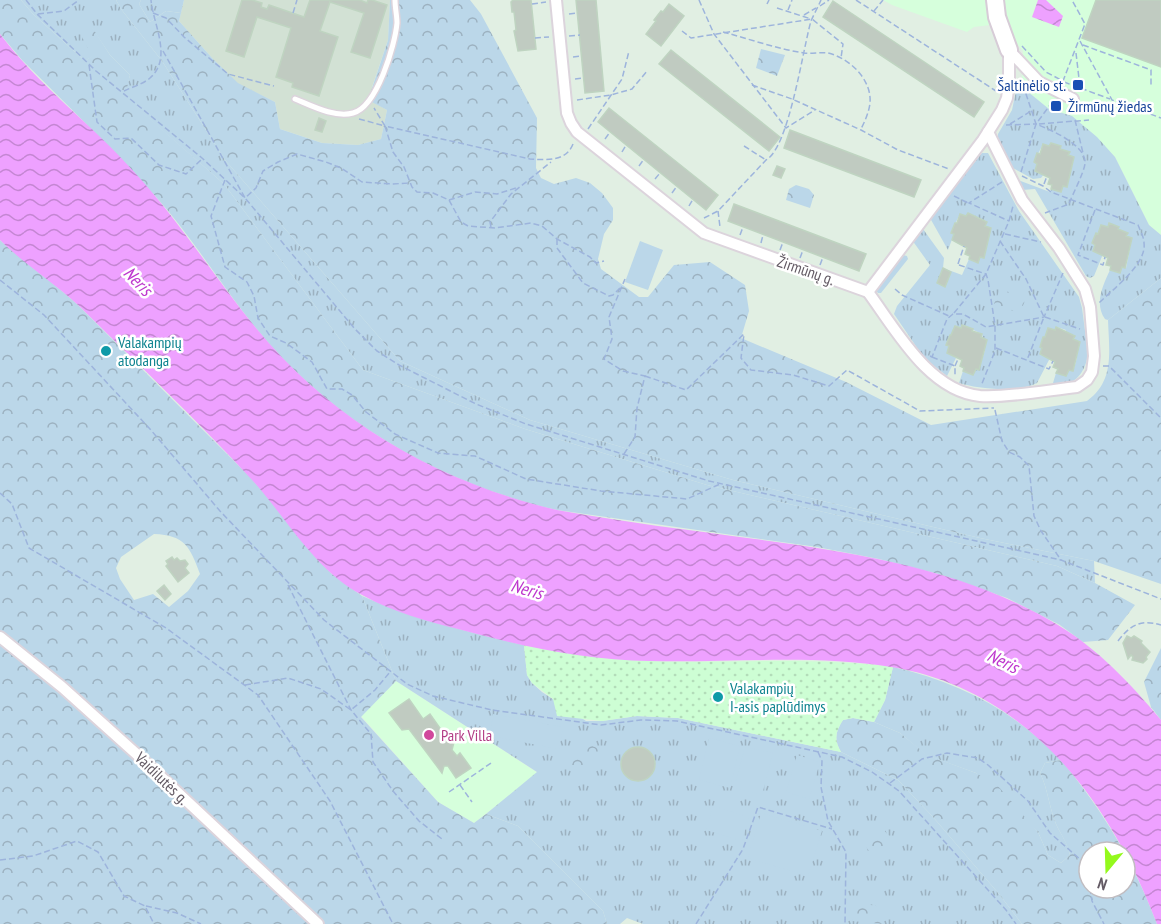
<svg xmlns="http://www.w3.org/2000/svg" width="1161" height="924" viewBox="0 0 1161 924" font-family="'PT Sans Narrow',sans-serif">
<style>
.commercial{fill:#d6ffdc}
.education{fill:#d2e1d4}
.grass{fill:url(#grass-tufts)}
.forest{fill:url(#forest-crowns);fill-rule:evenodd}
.sand{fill:url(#sand-dots)}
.pitch{fill:#bbd7e9}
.water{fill:url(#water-waves)}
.building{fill:#c0cbc1;stroke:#bfd4c1;stroke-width:1.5}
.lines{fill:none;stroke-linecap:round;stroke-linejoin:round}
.service-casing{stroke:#dcd4dc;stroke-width:8}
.minor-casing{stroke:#dcd4dc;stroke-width:14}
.secondary-casing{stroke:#d7ccd7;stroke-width:20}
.path{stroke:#9db4dc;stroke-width:1.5;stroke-dasharray:6 3;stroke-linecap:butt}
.service{stroke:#fff;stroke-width:5}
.minor{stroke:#fff;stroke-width:10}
.secondary{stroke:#fff;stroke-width:16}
.transit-dot{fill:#1a4fb4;stroke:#fff;stroke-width:2}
.culture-dot{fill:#0f9aa8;stroke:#fff;stroke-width:2}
.hotel-dot{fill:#d1479c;stroke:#fff;stroke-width:2}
.labels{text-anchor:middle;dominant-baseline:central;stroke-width:5;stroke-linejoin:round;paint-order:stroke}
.transit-label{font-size:16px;fill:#164399;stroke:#fff;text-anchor:end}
.street-label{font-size:16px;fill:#635a64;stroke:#fff}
.culture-label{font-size:16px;fill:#0d838f;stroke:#fff;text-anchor:start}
.hotel-label{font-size:16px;fill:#b23c85;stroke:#fff;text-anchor:start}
.water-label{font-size:18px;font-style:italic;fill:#be38ce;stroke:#fff}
</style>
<defs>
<pattern id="grass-tufts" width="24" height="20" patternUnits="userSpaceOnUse" patternTransform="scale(1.5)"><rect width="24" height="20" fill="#bbd7e9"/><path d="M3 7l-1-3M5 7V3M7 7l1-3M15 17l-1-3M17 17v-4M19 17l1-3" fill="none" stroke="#9cb1c0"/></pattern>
<pattern id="forest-crowns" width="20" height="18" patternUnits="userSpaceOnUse" patternTransform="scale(1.5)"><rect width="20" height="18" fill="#bbd7e9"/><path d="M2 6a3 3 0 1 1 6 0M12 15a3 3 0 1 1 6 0" fill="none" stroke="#9cb1c0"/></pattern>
<pattern id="sand-dots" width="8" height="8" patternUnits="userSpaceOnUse" patternTransform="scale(1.5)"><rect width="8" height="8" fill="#cdfed4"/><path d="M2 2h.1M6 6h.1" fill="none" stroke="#b3dcb9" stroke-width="1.8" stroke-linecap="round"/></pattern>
<pattern id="water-waves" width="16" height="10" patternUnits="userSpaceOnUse" patternTransform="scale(1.5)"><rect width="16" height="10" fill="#eea1ff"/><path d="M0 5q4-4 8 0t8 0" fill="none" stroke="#c486d2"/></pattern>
</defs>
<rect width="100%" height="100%" fill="#e1efe3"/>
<g class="commercial">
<polygon points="883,0 987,0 991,25 974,27 967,32 892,5"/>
<polygon points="1003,0 1161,0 1161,235 1149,225 1115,157 1072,116 1049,109 1022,87 1023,51 1016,43 1010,28"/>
<polygon points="396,681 538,773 474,823 438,802 361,716"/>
</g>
<polygon class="education" points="184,0 390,0 388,40 368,99 387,110 381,139 358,145 322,143 280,129 275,102 238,84 213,59 179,21"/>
<g class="grass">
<polygon points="21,0 116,0 121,9 162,61 225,160 400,361 530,420 733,480 980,538 1094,561 1095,583 1057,566 707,485 525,429 363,370 224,184 124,97 130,75 110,55 92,28 93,56 85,61 33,14"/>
<polygon points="141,0 184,0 181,13 166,11 150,22 139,4"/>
<path d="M1017,86L1022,87L1049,109L1072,116L1097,137L1115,157L1149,225L1161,235V278L1108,320L1105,319C1094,304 1103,285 1110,270L1119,273L1122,267L1126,268L1132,238L1126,236L1127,233L1109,224L1108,227L1096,234L1092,243L1103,254L1094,276L1090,278L1086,276L1035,189L1022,190L1018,180L1050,192L1051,189L1061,192L1063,186L1067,187L1074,158L1068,155L1069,152L1060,149V146L1051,143L1049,146L1043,144L1034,162L1037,164L1044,174L1041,178L1033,179L1013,168L998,138V134L1012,110Z"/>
<path d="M982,153H988L1019,211L1079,297L1082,308L1088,353C1086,372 1074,389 1053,383L1056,373L1066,376L1069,370L1073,371C1075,366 1078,356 1077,351C1076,346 1074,342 1074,336L1065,332L1066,330L1057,327L1055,330L1048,328L1045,337H1043L1040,346L1050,358L1037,383C1019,393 978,389 959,383L963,371L973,375L976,369H979L985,350L982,334L963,325L961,328L955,327L946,345L949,346L947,353L956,358L947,376L924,358L894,314L897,306L930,265L912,240L923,229L944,258L943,268L962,275L969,259L978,263L980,257H984L991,228L985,226L986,221L968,213L966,216L960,214L951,232L954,234L948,250L930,218Z"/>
<polygon points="903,255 907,256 908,259 881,293 878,293 875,289"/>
<path d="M362,596C414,619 469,632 524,645L527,675L532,683L542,692L586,721H602L637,716L678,718L841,752L898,780L933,817L999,894L1022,924H643L627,918L620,924H607L603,911L518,826L486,814L537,772L396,681Z"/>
<path d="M893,667C959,682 1015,711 1061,760L1045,763L1040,773C1048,789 1049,807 1056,824C1062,837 1066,839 1070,855L1061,863L1048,855L1038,832L976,773L926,755L900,733L874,722L885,700Z"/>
</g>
<g class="forest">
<path d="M0,0H21L33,14L85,61L92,56L80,33L86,26L92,27L110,55L130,75L125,97L224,184L363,370L525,429L707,485L1057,566L1095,583L1135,605L1108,640L1083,642L1060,625L1007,598L942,575L879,559L817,547L557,510C441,484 331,421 255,327C221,285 192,237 156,197C113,149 67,105 22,60L0,34Z"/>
<path d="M116,0H141L139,4L150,22L166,11L181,13L179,21L213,59L238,83L275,102L280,129L322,143L358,145L381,139L387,110L368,100L388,40L390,0H470L481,14L537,118L536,168L541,178L554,184L576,178L590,183L602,193L613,208V220L604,234L598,259L601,269L639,297H648L674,265L710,262L745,285L749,311L741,338L846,382L931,425L1087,401C1115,381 1109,351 1108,320L1161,278V584L1094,561L980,538L733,480L530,420L400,361L225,160L162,61L121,9Z"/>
<polygon points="761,49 785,55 777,76 756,68"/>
<polygon points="796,185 809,189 814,195 810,208 786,200 789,189"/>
<path d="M0,240C25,263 53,282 78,305L250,477L271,501L319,561L332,574L362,596L396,681L361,717L438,802L474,823L486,814L518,826L603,911L607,924H0ZM154,534C185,535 190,547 200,574L188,591L169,607L153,594L134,600L120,579L116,568L121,557Z"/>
<polygon points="1000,289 1026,298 1020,313 994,304"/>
<polygon points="1161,648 1161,720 1151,707 1144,682"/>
<path d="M853,718L874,722L900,733L927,755L976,773L998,786L1038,832L1048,855L1061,863L1070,855C1066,840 1062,837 1056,824C1049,807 1048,789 1040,773L1045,763L1061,760C1104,812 1133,861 1157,924H1022L999,894L933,817L898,780L841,752C834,740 835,732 843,720ZM1089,852H1125V888H1089Z"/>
<polygon points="580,741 600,749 590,771 571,767"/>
<polygon points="883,829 895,843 876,859 864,845"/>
<polygon points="855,902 887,908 883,924 852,921"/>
</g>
<path class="sand" d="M524,645C564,654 605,659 646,661C729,664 811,656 893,667L885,700L874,722L853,718L843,720C835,732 834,740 841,752L678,718L637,716L602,721L557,716L553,699L532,683L527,675Z"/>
<g class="pitch">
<polygon points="640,241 663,250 648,290 625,282"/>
<polygon points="493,714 563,727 559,749 490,736"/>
<polygon points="709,738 740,746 730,788 699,780"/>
<polygon points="745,747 773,753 762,795 734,788"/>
<polygon points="797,755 820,762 809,799 786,792"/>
<polygon points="713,806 749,817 742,841 706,830"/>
<polygon points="761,813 822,831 808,876 748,858"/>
</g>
<g class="water">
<polygon points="1038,0 1046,0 1063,16 1059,27 1032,17"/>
<path d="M0,34C39,86 93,125 136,174C180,222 215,278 256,328C332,421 440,483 557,510C623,522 689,530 755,539C859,553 967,570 1058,625C1098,649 1131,684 1161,720V924H1157C1111,802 1028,689 891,667C814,654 728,663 650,661C585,660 520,646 458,629C426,621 393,612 364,596C316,572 288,520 253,481C197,420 137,363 78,305C53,282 24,264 0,240Z"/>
</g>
<g class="building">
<polygon points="242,0 252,0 262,3 261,7 267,9 269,5 304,17 310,0 360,0 367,3 368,0 372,0 387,5 370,58 351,52 364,13 330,2 320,31 338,37 319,96 292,87 293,83 276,77 291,28 257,17 244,57 226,51"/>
<polygon points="513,0 531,0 536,49 518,51 514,31 516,30 514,12 512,12 511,2"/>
<polygon points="576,0 596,0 604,91 585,93"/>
<polygon points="1096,0 1161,0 1161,67 1082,38"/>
<polygon points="833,1 984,102 974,117 823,17"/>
<polygon points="669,4 684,16 661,46 646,34 656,21 654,20 661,11 663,12"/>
<polygon points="671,50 780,137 769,151 659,64"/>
<polygon points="609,108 718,195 706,210 598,122"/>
<polygon points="319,118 326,121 322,132 315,130"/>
<polygon points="790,130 921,180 914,197 784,148"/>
<polygon points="1051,143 1061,146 1060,149 1070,152 1068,155 1074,157 1067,187 1063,186 1061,192 1051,189 1052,185 1048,184 1050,178 1035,171 1037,164 1034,162 1037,153 1040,154 1043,144 1049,146"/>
<polygon points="777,166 785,169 781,178 773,175"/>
<polygon points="734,204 866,254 859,271 728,221"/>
<polygon points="968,213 987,222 985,226 991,228 984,258 980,257 978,263 969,259 970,256 965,254 967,248 952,240 954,234 951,233 955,223 957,223 960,214 966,216"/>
<polygon points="1109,223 1119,227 1118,229 1128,233 1126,236 1132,238 1125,268 1122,267 1120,273 1110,270 1111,266 1106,265 1108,258 1093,251 1095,245 1092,243 1096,233 1098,234 1101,225 1108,227"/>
<polygon points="943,268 951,272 945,287 937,283"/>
<polygon points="962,325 973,329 972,331 982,334 981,337 987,340 979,370 976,369 973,375 963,371 964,368 960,366 962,360 947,353 949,346 946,345 950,335 951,335 955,326 961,328"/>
<polygon points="1056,327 1075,336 1073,339 1080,342 1073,371 1069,370 1066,376 1056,373 1058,369 1053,367 1055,362 1040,354 1042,348 1040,347 1043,337 1045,337 1048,328 1055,330"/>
<polygon points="172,557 174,560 177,558 180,561 185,560 188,564 185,568 189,573 178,582 166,566 168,564 166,561"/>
<polygon points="164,585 171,594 165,600 157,591"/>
<polygon points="1127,636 1131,638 1134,636 1142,641 1141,643 1150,652 1146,657 1147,659 1143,663 1132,660 1133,657 1131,655 1128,659 1123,643"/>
<polygon points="409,699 423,719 430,714 449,741 452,740 454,742 452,750 457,756 460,753 471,768 456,778 448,766 444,766 442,773 409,729 402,730 389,713"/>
<circle cx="638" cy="764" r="17"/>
</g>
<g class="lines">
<g class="service-casing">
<path id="service" d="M295,99C312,106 335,118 353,113C377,107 395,45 397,23C397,16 395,8 395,0"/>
</g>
<g class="minor-casing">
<g id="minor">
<polyline points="556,0 567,113 571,123 577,132 704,233 868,292"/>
<polyline points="1009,50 1039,82 1073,99"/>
<path d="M868,292C896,330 929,391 980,396C1007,398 1049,390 1077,387L1087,380L1092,372L1094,356L1090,307L1085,289L1059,248L1022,200L988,132"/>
<polyline points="868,292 983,140 1002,110 1007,98 1009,82 1009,50"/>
<polyline points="0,637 62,687 142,759 318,924"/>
</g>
</g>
<g class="secondary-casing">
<polyline id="secondary" points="995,0 997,17 1009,50"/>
</g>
<g class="path">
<polyline points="26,0 37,14 96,71 202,158 245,198 355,329 377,351 399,365 476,404 526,424 709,481 1061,560 1161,599"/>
<polyline points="699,0 714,34 786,128 815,110"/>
<polyline points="856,0 996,91"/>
<polyline points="532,4 546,2"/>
<polyline points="767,4 769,0"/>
<polyline points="820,6 829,0"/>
<polyline points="777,8 811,19"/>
<polyline points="788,10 792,0"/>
<polyline points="874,11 883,0"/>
<polyline points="153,13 166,18 184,37 228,74 274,86"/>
<polyline points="293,13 297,0"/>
<polyline points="38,14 64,11 79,0"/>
<polyline points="569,14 578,13"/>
<polyline points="804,15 816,8"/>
<polyline points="682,31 691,38 812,19 843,44 841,58"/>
<path d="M723,32C749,39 778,49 804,53C812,54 820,52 828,53C849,58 872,79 870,103C869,112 865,121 861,129"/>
<polyline points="569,36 580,35"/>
<polyline points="535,38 549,37"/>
<polyline points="1080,41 1112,100 1161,118"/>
<polyline points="1083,45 1151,70 1151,86"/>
<polyline points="1022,46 1046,72 1063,81 1085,24 1072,0"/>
<polyline points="163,51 245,198 256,188 263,171 278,162 297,154 326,162 341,168 362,182 392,184 410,183"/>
<polyline points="1076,53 1080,87"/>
<polyline points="573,57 581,56"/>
<polyline points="89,65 97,122 115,139 131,138 159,165 186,174 202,159"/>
<polyline points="575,79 583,78"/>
<polyline points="1064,82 1110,99"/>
<polyline points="752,85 792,99 861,130 898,150 949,169"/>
<path d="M1023,85L1036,124C1051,130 1087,145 1085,164C1083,175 1073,193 1069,204L1045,213"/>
<path d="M124,91C132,87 143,84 150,78C173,58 153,24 151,0"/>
<polyline points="577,100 611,95 632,89 648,70"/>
<polyline points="359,119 385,126 374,108"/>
<polyline points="1075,120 1083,153"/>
<polyline points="1010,124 1031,111"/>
<polyline points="1039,124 1089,120"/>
<polyline points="1006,125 1035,124"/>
<polyline points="588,129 622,79 629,51"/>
<polyline points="605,139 610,132"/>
<path d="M573,144C566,162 546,160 530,159L385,126L393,152L404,167L412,187L417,192L433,193L449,200L461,222L468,226L495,228L531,223L542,226L557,239L590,257L596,263L604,261"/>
<polyline points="744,146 766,160"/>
<polyline points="622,152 626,145"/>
<polyline points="639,166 644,159"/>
<polyline points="1021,172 1036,124 1053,101"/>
<path d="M1022,176L1043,186L1051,192L1138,225C1140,230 1144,237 1144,243C1147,264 1113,289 1099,303"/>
<polyline points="655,179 660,173"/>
<polyline points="225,180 211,216 225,267 247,282 254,296 258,318 270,336 286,343 312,362 327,389 342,389 352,395 366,412 395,434 438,453 475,456 526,479 601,491 687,499 720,484"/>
<polyline points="1002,182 969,203 1009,221"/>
<polyline points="1044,184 1047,176"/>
<polyline points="672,193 677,186"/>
<polyline points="954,196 968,203"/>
<polyline points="449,200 475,192 497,194 516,188"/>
<polyline points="689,206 693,199"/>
<polyline points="1095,210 1078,255 1103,265 1105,257"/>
<polyline points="718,211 720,227"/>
<path d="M704,218L718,211L766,160C789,148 803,48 811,21C814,14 818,7 821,0"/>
<polyline points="491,227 490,222 511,194 551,162"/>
<polyline points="1005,234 1041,242"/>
<polyline points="740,235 743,227"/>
<polyline points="557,239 557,248 583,283 609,296 613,295 620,288"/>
<polyline points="1000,241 1026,279 1044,317 1027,360"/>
<polyline points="761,243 763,235"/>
<polyline points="780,250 783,242"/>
<polyline points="800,258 803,250"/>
<polyline points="958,264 964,246"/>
<polyline points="820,265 823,257"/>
<polyline points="959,265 986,274 988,280 995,325 995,351 981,386"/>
<polyline points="0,280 44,315 150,429 220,511 324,620 407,684 433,696 492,710 601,725 641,720 677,721 842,757 872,772 899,791 1006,910 1016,924"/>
<polyline points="895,289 902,295 949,316"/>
<polyline points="954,313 986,274 1009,221 1013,206"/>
<polyline points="1045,317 1080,329"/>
<polyline points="996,348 1049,369 1053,361"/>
<polyline points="930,356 932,357 947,319 953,314 963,314 986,327 1044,317 1063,273"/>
<polyline points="932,357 955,366 955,376"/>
<polyline points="955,366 958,359"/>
<polyline points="1103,366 1109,366 1161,418"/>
<polyline points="645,376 686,390 744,334 741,358 751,370 793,375 829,386 847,370 920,411 994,408"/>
<polyline points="995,410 1002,441 1009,452 1020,457 1029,466 1034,516 1041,531 1061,560"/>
<polyline points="624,454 635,437 637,408 645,376 623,371 604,359 612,339 609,317 625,279"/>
<polyline points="0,493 12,504 29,548 166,628 258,695 330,801 393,924"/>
<polyline points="288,585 351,710 371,734 373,762 393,791 419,821 442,839"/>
<path d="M1118,641C1130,625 1141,619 1161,625"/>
<polyline points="245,685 288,678 321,689 351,710 375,690 390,672"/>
<polyline points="818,752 822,761 821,787 828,821 846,852 845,924"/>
<polyline points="890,783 922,759 947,753 978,758 988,765 1028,801 1050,833 1089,867"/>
<polyline points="460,785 472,802"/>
<polyline points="449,792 491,763"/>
<polyline points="0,860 33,856 77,841 98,852 124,896 145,906 154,924"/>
<polyline points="1090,888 1092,901 1104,924"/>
<polyline points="146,906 177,913 201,924"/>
<polyline points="696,924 743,849 758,807 832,829"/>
</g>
<use href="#service" class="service"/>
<use href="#minor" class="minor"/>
<use href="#secondary" class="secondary"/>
</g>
<g class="transit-dot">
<rect x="1072" y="79" width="12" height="12" rx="3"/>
<rect x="1050" y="100" width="12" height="12" rx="3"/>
</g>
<g class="culture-dot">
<circle cx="106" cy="351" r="6"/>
<circle cx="718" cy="697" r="6"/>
</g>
<circle class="hotel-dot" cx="429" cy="735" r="6"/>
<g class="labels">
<g class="transit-label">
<text x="1066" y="85">Šaltinėlio st.</text>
<text x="1068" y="106" text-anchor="start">Žirmūnų žiedas</text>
</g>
<g class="street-label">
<text transform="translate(806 270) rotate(19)">Žirmūnų g.</text>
<text transform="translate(162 778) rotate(44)">Vaidilutės g.</text>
</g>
<g class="culture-label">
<text x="118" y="342">Valakampių<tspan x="118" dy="18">atodanga</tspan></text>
<text x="730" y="688">Valakampių<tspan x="730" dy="18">I-asis paplūdimys</tspan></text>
</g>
<g class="hotel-label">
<text x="441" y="735">Park Villa</text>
</g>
<g class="water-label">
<text transform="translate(138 281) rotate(46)">Neris</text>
<text transform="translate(527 589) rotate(16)">Neris</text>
<text transform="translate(1003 661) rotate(26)">Neris</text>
</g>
</g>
<g transform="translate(1107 870) rotate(199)"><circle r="28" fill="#ffffff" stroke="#c1bdc1" stroke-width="1.5"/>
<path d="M0-4.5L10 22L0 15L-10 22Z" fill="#94f91d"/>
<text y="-9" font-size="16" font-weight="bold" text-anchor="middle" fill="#635a64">N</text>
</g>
</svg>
